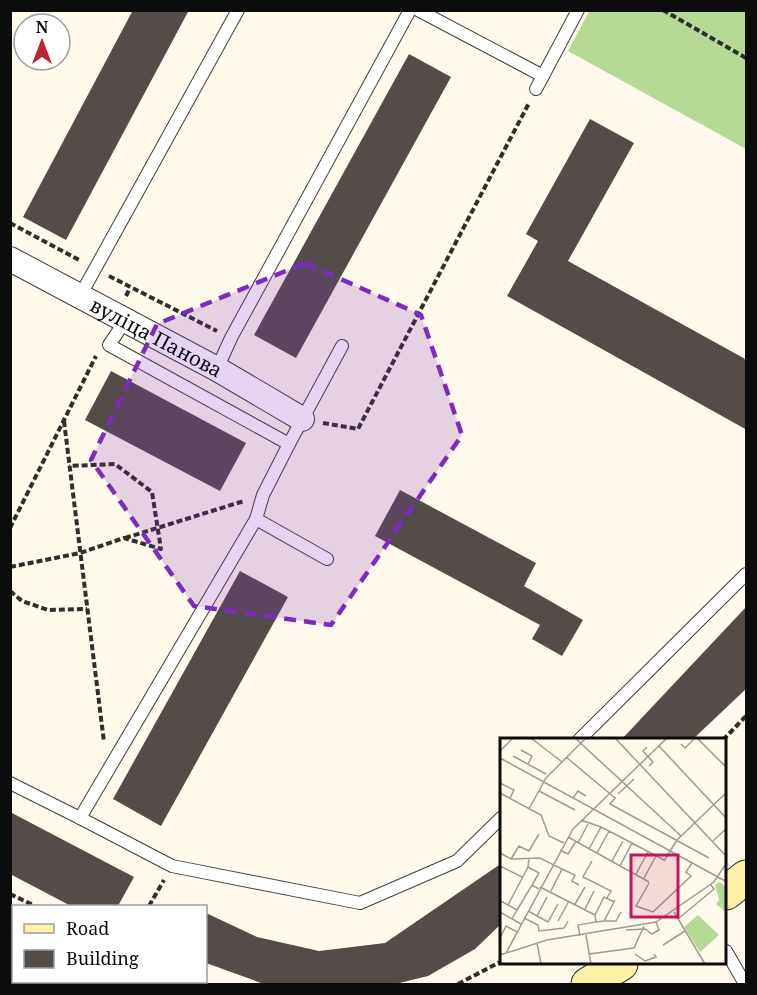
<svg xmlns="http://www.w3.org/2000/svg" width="757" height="995" viewBox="0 0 757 995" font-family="'Noto Serif',serif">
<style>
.forest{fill:#b6d995}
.building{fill:#544c48}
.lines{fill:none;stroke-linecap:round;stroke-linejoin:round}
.lane-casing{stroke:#3f3f3f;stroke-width:14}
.street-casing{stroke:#3f3f3f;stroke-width:26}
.secondary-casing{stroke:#2e2e2e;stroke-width:35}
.path{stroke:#2e2e2e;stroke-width:4;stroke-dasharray:6 3;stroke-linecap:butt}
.lane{stroke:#fff;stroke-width:12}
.street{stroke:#fff;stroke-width:24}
.secondary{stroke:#fff1a6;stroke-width:33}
.marked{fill:#7b2cbf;fill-opacity:0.2;stroke:#7b2cbf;stroke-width:4.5;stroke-dasharray:12 8;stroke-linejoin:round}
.labels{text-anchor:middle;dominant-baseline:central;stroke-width:6;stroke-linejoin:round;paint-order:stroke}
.street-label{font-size:20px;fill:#0c0c0c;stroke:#fff}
.inset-road{fill:none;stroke:#9e9b92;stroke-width:1.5}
.view{fill:#c2185b;fill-opacity:0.15;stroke:#c2185b;stroke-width:3}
.inset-edge{fill:none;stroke:#0c0c0c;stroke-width:3}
</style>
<rect width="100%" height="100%" fill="#fffaeb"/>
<polygon class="forest" points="590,10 746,11 746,149 568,51"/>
<g class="building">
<polygon points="133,10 189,10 66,240 23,217"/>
<polygon points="409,54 451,77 296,358 254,335"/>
<polygon points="590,119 634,143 568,261 747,360 747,430 507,296 538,241 526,234"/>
<polygon points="111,371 246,443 220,491 85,420"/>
<polygon points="400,490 536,563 524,586 583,620 562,656 532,639 540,625 375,536"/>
<polygon points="240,571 288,597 161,826 113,799"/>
<polygon points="747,606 747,688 692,740 621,740"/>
<polygon points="10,812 134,877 118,906 71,906 10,874"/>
<polygon points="502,863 502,923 475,949 428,976 395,984 264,984 206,963 206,913 257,937 319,951 385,943"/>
</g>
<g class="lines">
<g class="lane-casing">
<g id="lane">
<polyline points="418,10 543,76"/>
<polyline points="536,89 578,10"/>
<polyline points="80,296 238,10"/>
<polyline points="125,321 109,345 289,444 342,346"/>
<polyline points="217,369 231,338 410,10"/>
<polyline points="289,444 263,495 256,519 80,818 172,866 360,903 457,861 502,817"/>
<polyline points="256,519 327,559"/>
<polyline points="579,740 746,574"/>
<polyline points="10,783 80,818"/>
<polyline points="726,951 745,984"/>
</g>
</g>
<g class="street-casing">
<g id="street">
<path id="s1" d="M10,259L217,369L302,419"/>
</g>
</g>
<g class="secondary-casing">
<g id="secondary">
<polyline points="726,893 746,877"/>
<polyline points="588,984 621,964"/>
</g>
</g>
<g class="path">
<polyline points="663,10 746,58"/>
<polyline points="10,223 81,261"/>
<polyline points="109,276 217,331"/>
<polyline points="126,296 130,288"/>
<polyline points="64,421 104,742"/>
<polyline points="323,423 358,429 529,103"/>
<polyline points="10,528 96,356"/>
<polyline points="125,538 244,501"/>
<polyline points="10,567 80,553 124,538 161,549 152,492 115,464 69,466"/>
<polyline points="10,591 22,601 48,610 87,609"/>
<polyline points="723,740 746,716"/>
<polyline points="10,894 35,906"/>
<polyline points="149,906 164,880"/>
<polyline points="174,982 180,984"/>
<polyline points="61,984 65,982"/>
<polyline points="458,984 502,961"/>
</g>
<use href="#lane" class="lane"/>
<use href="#street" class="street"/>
<use href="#secondary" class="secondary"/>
</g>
<path class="marked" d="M305,263L421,315L462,435L331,625L194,606L91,460L157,324Z"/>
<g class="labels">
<g class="street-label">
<text stroke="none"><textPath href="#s1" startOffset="166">вуліца Панова</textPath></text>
</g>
</g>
<g transform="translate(500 738)">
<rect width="226" height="226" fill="#fffaeb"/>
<path d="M220,144L226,149V174L216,166L219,162L215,147ZM198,177L219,197L200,214L184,189Z" fill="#b6d995"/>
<path class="inset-road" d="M31,0L62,24M75,0L181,98M115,0L227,119M197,0L227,30M181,6L185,10L195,0M159,8L227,81M147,9L143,13L153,24L149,28M21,12L32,18L28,26M0,13L13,0M13,18L46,36M66,19L115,60L110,66L209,120M0,20L227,144M0,45L14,52L10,60M39,53L75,72M0,55L41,77L49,98L64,105M118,56L134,41M73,60L78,53L86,58M29,71L46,40L86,0M81,82L101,89L89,111M109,93L164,122M68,99L149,144M213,103L227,90M78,105L88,86M60,112L68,116L76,103M0,115L11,121L40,120L62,131L51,153M97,115L109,93L101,89M29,120L28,129L39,135L32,147M11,121L19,108L29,113L39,96M92,123L83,139L111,153L107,160M112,123L123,103M164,123L177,102L227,54M0,128L22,139M120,128L132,105M62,131L75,137L72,143L79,147M136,136L148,114M144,140L156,118M149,145L136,168L153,174L191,138L186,134L192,125M40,149L95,177L96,184L78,187L80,198M1,163L17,172L12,181M75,166L85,149M8,167L28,129M85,171L94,153M17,172L32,147L39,151M28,173L48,184L58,166M0,174L21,186M174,174L205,226M95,177L104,159L114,164M37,178L47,159M24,180L38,187L39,193L64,190L68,183M178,181L214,151L211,147M58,183L69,163M105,183H116L121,174M96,184L104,183L115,162M126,192L145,191L152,196L159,192L156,184M86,197L91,226M0,200L6,188L17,194M37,205L41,226M163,207L185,193M6,215L73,91L167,0M89,216L134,210L144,188M135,216L145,223L156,219L154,216M0,217L47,202L156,184L214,144L227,124"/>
<path class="view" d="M131,117H178V179H131Z"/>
<rect width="226" height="226" class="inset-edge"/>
</g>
<rect width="757" height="995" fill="none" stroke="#0c0c0c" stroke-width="24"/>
<rect x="12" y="905" width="195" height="78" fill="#ffffff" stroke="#9e9e9e" stroke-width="1.5"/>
<rect x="24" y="924" width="30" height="9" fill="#fff1a6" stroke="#9e9e9e" stroke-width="1.5"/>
<text x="66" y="935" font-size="18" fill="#0c0c0c">Road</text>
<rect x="24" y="950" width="30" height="18" fill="#544c48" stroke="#9e9e9e" stroke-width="1.5"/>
<text x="66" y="965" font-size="18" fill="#0c0c0c">Building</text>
<g transform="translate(42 42)"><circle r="28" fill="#ffffff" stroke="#9e9e9e" stroke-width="1.5"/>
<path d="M0-4.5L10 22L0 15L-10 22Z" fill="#ba2532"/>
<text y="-9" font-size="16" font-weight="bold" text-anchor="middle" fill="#0c0c0c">N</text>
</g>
</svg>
